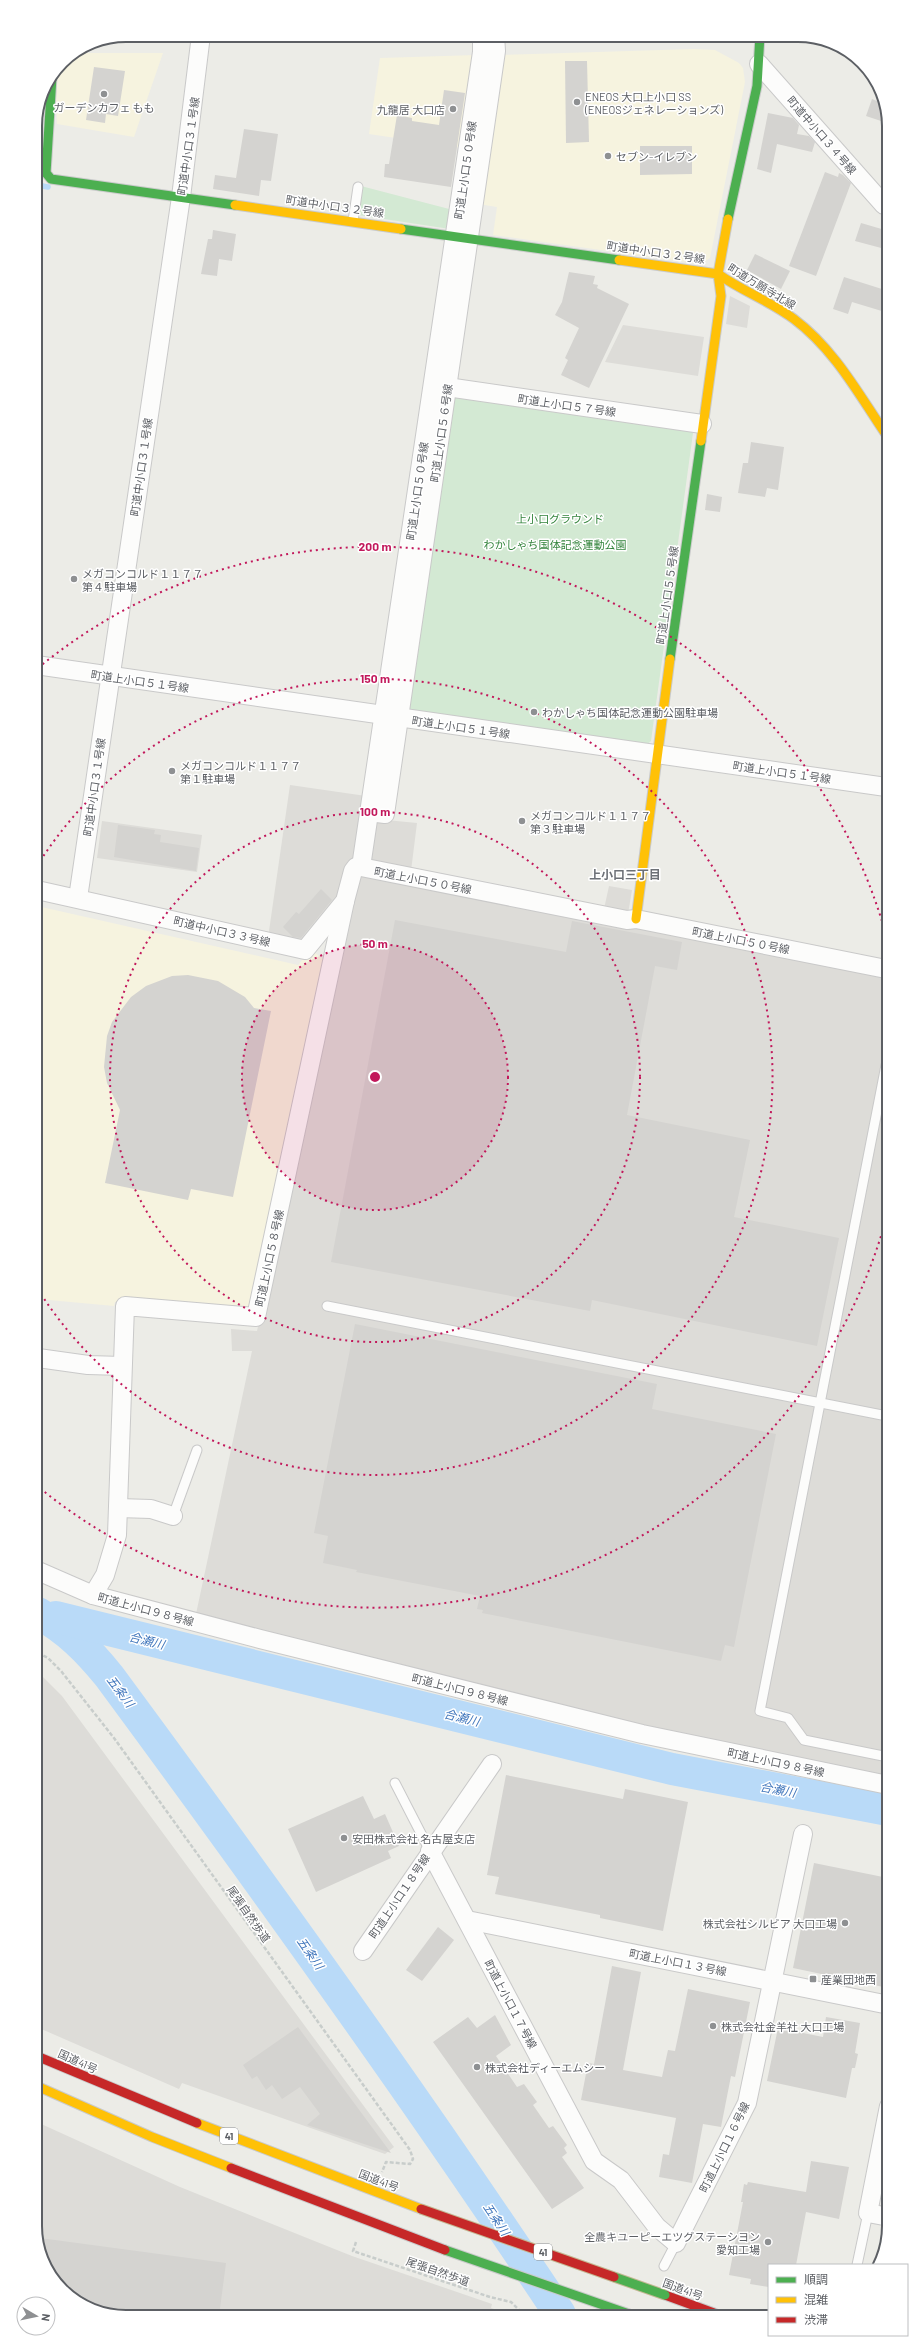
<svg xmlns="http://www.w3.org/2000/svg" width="924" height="2352" viewBox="0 0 924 2352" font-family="Barlow,'Noto Sans JP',sans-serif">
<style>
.commercial{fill:#f6f3df}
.industrial{fill:#dddcd8}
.green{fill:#d3e9d3}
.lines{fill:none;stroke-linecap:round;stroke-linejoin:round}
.stream{stroke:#b9daf8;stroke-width:5.5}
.river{stroke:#b9daf8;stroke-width:32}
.building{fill:#d4d3d0}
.lane-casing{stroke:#c9c9c9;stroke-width:11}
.street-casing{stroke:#c9c9c9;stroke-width:20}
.fast-casing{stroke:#c9caca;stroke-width:11}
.slow-casing{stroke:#c9caca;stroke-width:11}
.jam-casing{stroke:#c9caca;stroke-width:11}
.path{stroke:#c8cdcb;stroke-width:2.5;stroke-dasharray:4 2;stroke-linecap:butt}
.lane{stroke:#fcfcfb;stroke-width:9}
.street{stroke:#fcfcfb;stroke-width:18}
.fast{stroke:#4caf50;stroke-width:9}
.slow{stroke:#ffc107;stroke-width:9}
.jam{stroke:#c62828;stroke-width:9}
.fast-bridge-casing{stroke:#c4b893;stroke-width:11;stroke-linecap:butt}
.jam-bridge-casing{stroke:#c4b893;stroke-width:11;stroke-linecap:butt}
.fast-bridge{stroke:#4caf50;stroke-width:9}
.jam-bridge{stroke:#c62828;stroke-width:9}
.ring{fill:none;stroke:#c2185b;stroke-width:2;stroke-dasharray:2 4}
.poi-dot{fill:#8e9092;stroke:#fff;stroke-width:1.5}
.labels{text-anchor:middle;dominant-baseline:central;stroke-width:3;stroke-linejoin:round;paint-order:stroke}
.shield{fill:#fff;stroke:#8d8f92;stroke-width:1}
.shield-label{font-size:10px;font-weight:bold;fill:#5c5f64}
.poi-label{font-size:11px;fill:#5c5f64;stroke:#fff;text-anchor:start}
.street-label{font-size:11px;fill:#5c5f64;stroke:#fff}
.park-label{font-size:11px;fill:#33843c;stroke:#fff}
.neighbourhood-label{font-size:12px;font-weight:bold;fill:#6d7177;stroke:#fff}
.water-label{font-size:12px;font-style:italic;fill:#4076bc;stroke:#fff}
.rim{fill:none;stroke:#5c5f64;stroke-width:2}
.centre{fill:#c2185b;stroke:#fff;stroke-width:2}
.ring-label{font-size:12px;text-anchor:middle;font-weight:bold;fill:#c2185b;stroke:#fff;stroke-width:3;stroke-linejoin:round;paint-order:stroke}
</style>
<rect width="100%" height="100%" fill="#ecece7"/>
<g class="commercial">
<polygon points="694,49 715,50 739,63 743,68 745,82 710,258 701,264 493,235 497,207 478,204 500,55"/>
<polygon points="75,53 163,53 134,137 57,124 55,71 62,61"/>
<polygon points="476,55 462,148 369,134 380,58"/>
<polygon points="37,906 298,965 311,950 330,964 255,1314 115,1302 114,1306 38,1299"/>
</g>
<g class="industrial">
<polygon points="730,296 750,306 747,328 726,324"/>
<polygon points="623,325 704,337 698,376 605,362"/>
<polygon points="290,785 366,796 359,852 338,903 302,946 268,938"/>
<polygon points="376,819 417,823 411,871 367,862"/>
<polygon points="102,821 202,835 197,872 97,858"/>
<polygon points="357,873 886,977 888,1780 758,1755 196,1614 252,1351 232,1351 231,1329 257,1331"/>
<polygon points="609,886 632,890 628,914 604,909"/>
<polygon points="39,1673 62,1696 394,2147 385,2154 182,2083 179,2089 39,2028"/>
<polygon points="39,2123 180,2187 352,2256 492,2304 491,2308 509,2314 120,2317 70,2298 40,2255"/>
</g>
<g class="green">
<polygon points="361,186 453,210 450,229 358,215"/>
<polygon points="451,393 686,427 693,433 651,741 646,745 405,710"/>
</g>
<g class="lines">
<polyline class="stream" points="35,177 42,186 48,187"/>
<g class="river">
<path d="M38,1613C69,1631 87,1649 109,1676C264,1886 416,2097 560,2314"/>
<polyline points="56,1617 672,1769 888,1810"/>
</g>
</g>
<g class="building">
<polygon points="565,61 587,61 589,142 566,143"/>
<polygon points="94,67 125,71 118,116 106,114 105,123 86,120"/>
<polygon points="444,90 465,93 451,187 384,177 385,164 389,164 397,115 412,118 412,121 439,125"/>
<polygon points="872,99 884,104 884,122 866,116"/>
<polygon points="768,113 793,118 799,125 797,134 809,136 815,142 812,152 777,144 771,173 757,169"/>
<polygon points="244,129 278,134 271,181 261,180 259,196 213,189 215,175 236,178"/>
<polygon points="640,146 692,146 692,174 640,175"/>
<polygon points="825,172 838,177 839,173 843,175 851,183 816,276 789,266"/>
<polygon points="861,223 885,230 885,249 855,241"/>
<polygon points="213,230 236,234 232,261 219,259 217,276 201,274 208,239 212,239"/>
<polygon points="755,254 790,271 781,289 747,270"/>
<polygon points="569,272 595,276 593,284 598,285 597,288 629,304 589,388 561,375 568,360 565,358 579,328 555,315 562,302"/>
<polygon points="844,277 885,290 885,312 852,302 848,314 833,309"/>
<polygon points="751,442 784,447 778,490 767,488 765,497 738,493 743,463 748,463"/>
<polygon points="707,494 722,497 720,512 705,510"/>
<polygon points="118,825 155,830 154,834 161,835 160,842 199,848 196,871 114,857"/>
<polygon points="321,889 332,900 301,938 293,937 283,927 296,912 299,914"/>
<polygon points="395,920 566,952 572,921 682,942 677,970 655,966 627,1115 750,1140 734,1217 839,1238 817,1346 592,1300 590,1311 331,1262"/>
<polygon points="188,975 218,981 245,997 254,1008 271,1011 233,1197 191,1189 188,1200 105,1183 120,1110 107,1083 104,1067 107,1036 112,1022 131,997 146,986 172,976"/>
<polygon points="355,1324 657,1384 652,1409 776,1434 734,1647 725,1645 721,1661 482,1613 483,1610 477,1609 480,1596 356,1572 357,1570 323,1563 328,1536 314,1533"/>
<polygon points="506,1775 623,1799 625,1789 688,1802 663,1931 600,1918 600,1915 495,1894 499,1877 487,1875"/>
<polygon points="363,1796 374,1819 385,1814 399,1846 388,1851 391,1858 316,1892 288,1829"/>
<polygon points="814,1863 888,1878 888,1988 793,1968"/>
<polygon points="438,1927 454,1940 422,1981 406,1970"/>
<polygon points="612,1966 641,1972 623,2070 662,2077 668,2050 675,2051 688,1989 750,2002 735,2077 731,2076 721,2127 703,2124 692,2183 659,2177 663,2154 669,2155 676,2118 581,2100 588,2063 594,2064"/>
<polygon points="495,2015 511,2045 496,2056 517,2087 524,2084 537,2102 533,2105 549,2128 553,2126 567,2145 564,2148 567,2153 562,2157 584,2188 552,2209 433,2042 468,2017 477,2028"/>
<polygon points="826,2017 860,2023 855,2053 858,2054 855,2068 852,2068 846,2098 767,2081 778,2028 823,2037"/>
<polygon points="298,2027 391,2153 307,2125 320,2114 300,2087 282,2099 272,2085 266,2090 257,2076 252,2079 243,2065"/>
<polygon points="811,2161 849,2167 839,2219 806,2212 796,2265 769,2265 769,2287 750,2284 751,2279 729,2275 743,2202 741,2202 744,2184 747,2185 748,2182 806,2192"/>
<polygon points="40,2238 226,2263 219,2316 120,2317 70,2298 40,2255"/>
</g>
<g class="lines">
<g class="lane-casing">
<g id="lane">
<polyline points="353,221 358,187"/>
<polyline points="886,1065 760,1711 788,1718 804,1740 888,1757"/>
<polyline points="327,1306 887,1416"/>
<polyline points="173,1516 197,1450"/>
<polyline points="395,1783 430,1851"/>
<polyline points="857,2265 868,2213"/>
<polyline points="664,2266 676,2243"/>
</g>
</g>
<g class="street-casing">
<g id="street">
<polyline points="482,35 482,52 361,867 627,920 636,919 886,969"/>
<polyline points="759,64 884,205"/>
<polyline points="437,383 447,387 702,424"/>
<polyline points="36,665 886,787"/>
<polyline points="369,812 385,814 496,51 495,35"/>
<polyline points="37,890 305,950 345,901 353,871 356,867 361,867"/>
<polyline points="78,898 181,197 201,35"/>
<polyline points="38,1358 88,1365 122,1366"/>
<polyline points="118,1508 151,1509 173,1516"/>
<polyline points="38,1571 93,1595 260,1639 642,1734 888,1785"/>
<polyline points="93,1595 105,1575 117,1535 125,1306 256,1317 345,901"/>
<polyline points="430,1851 594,2161 621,2180 657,2227 676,2243 747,2103 803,1834"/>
<polyline points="467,1920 889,2005"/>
<polyline points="363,1951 492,1764"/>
<polyline points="889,2106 868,2213 889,2217"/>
</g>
</g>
<g class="fast-casing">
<g id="fast">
<polyline points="52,77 46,173 51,179 235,205"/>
<polyline points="728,219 757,86 760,35"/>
<polyline points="401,229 619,260"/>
<polyline points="670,659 701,441"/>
<polyline points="445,2250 629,2314"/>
</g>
</g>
<g class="slow-casing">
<g id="slow">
<polyline points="235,205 401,229"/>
<path d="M728,219L718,274C742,291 770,301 794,319C834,349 858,393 885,433"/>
<polyline points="619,260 718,274 721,296 701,441"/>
<polyline points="636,919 670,659"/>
<polyline points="39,2087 152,2137 231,2168"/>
<polyline points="197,2123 421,2209"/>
</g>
</g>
<g class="jam-casing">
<g id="jam">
<polyline points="39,2057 197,2123"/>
<polyline points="231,2168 445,2250"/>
<polyline points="665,2295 714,2313"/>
</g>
</g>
<g class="path">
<polyline points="38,1653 48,1658 61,1671 114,1738 410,2150 413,2159 410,2164 386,2162 382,2172"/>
<polyline points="356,2242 353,2251 490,2297 511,2302 523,2314"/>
</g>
<use href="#lane" class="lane"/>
<use href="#street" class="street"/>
<use href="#fast" class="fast"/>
<use href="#slow" class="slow"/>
<use href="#jam" class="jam"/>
<g class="fast-bridge-casing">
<polyline id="fast-bridge" points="614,2277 665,2295"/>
</g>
<g class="jam-bridge-casing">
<polyline id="jam-bridge" points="421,2209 614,2277"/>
</g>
<use href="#fast-bridge" class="fast-bridge"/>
<use href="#jam-bridge" class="jam-bridge"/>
</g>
<circle cx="375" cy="1077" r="133" fill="#c2185b" fill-opacity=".12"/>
<g class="ring">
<circle cx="375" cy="1077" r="133"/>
<circle cx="375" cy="1077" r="265"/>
<path d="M37 866A398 398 0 1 1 39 1291"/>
<path d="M886 1219A530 530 0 0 1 41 1489M38 668A530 530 0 0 1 886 935"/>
</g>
<g class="poi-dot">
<circle cx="104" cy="94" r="4"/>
<circle cx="577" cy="102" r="4"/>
<circle cx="453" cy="109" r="4"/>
<circle cx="608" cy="156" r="4"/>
<circle cx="74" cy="579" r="4"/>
<circle cx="534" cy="712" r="4"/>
<circle cx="172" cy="771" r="4"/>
<circle cx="522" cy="821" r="4"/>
<circle cx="344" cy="1838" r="4"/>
<circle cx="845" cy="1923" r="4"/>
<rect x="809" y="1975" width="8" height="8" rx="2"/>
<circle cx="713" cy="2026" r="4"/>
<circle cx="477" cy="2067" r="4"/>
<circle cx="768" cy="2242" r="4"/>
</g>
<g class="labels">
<g class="shield">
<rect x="220" y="2128" width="18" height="16" rx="3"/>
<rect x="534" y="2244" width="18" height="16" rx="3"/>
</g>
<g class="shield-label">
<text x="229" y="2136">41</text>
<text x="543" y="2252">41</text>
</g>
<g class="poi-label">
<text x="585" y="96">ENEOS 大口上小口 SS<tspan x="585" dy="13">(ENEOSジェネレーションズ)</tspan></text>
<text x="104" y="107" text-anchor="middle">ガーデンカフェ もも</text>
<text x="445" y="109" text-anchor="end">九龍居 大口店</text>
<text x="616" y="156">セブン-イレブン</text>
<text x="82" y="573">メガコンコルド１１７７<tspan x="82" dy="13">第４駐車場</tspan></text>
<text x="542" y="712">わかしゃち国体記念運動公園駐車場</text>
<text x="180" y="765">メガコンコルド１１７７<tspan x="180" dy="13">第１駐車場</tspan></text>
<text x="530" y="815">メガコンコルド１１７７<tspan x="530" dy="13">第３駐車場</tspan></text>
<text x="352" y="1838">安田株式会社 名古屋支店</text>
<text x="837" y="1923" text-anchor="end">株式会社シルビア 大口工場</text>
<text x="821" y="1979">産業団地西</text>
<text x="721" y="2026">株式会社金羊社 大口工場</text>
<text x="485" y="2067">株式会社ディーエムシー</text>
<text x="760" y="2236" text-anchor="end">全農キユーピーエツグステーシヨン<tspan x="760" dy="13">愛知工場</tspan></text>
</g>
<g class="street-label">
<text transform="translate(822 135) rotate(49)">町道中小口３４号線</text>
<text transform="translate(188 146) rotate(-82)">町道中小口３１号線</text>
<text transform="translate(465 170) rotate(-82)">町道上小口５０号線</text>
<text transform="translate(335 206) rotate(8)">町道中小口３２号線</text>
<text transform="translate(656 252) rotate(8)">町道中小口３２号線</text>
<text transform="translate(762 286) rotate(31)">町道万願寺北線</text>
<text transform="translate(567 405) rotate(8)">町道上小口５７号線</text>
<text transform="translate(441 433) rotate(-82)">町道上小口５６号線</text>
<text transform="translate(141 467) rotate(-82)">町道中小口３１号線</text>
<text transform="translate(417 491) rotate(-82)">町道上小口５０号線</text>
<text transform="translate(667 595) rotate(-82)">町道上小口５５号線</text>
<text transform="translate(140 681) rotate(8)">町道上小口５１号線</text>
<text transform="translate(461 727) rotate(8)">町道上小口５１号線</text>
<text transform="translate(782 772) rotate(8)">町道上小口５１号線</text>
<text transform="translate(94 787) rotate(-82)">町道中小口３１号線</text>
<text transform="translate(423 880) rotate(11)">町道上小口５０号線</text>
<text transform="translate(222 931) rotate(13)">町道中小口３３号線</text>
<text transform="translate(741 940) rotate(11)">町道上小口５０号線</text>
<text transform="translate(269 1258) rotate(-78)">町道上小口５８号線</text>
<text transform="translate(146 1609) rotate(15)">町道上小口９８号線</text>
<text transform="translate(460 1689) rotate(14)">町道上小口９８号線</text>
<text transform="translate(776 1762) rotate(12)">町道上小口９８号線</text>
<text transform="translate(399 1896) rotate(-56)">町道上小口１８号線</text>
<text transform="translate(249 1914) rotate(55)">尾張自然歩道</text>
<text transform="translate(678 1962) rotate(11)">町道上小口１３号線</text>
<text transform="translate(511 2004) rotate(62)">町道上小口１７号線</text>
<text transform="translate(78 2061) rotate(24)">国道41号</text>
<text transform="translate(724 2147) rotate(-64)">町道上小口１６号線</text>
<text transform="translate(379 2180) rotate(21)">国道41号</text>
<text transform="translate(438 2271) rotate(19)">尾張自然歩道</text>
<text transform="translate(683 2289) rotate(20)">国道41号</text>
</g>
<g class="park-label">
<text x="560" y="518">上小口グラウンド</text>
<text x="555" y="544">わかしゃち国体記念運動公園</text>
</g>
<g class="neighbourhood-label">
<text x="625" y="874">上小口三丁目</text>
</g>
<g class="water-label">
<text transform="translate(147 1640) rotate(14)">合瀬川</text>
<text transform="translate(121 1691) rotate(53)">五条川</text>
<text transform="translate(462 1717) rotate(14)">合瀬川</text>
<text transform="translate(778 1789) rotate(11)">合瀬川</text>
<text transform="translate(311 1953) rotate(55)">五条川</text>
<text transform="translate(497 2219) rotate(56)">五条川</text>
</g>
</g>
<path d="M0 0H924V2352H0ZM126 42H798A84 84 0 0 1 882 126V2226A84 84 0 0 1 798 2310H126A84 84 0 0 1 42 2226V126A84 84 0 0 1 126 42Z" fill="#fff" fill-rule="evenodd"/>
<path class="rim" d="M126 42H798A84 84 0 0 1 882 126V2226A84 84 0 0 1 798 2310H126A84 84 0 0 1 42 2226V126A84 84 0 0 1 126 42Z"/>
<circle cx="375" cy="1077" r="6" class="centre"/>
<g class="ring-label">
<text x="375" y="551">200 m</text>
<text x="375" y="683">150 m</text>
<text x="375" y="816">100 m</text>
<text x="375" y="948">50 m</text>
</g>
<rect x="768" y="2264" width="140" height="72" fill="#ffffff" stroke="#bebfc1"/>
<rect x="776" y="2277" width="20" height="6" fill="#4caf50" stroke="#bebfc1"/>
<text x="804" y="2284" font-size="12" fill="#5c5f64">順調</text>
<rect x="776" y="2297" width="20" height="6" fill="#ffc107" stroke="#bebfc1"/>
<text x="804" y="2304" font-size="12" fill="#5c5f64">混雑</text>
<rect x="776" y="2317" width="20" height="6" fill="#c62828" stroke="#bebfc1"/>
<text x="804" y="2324" font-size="12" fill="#5c5f64">渋滞</text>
<g transform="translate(36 2316) rotate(99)"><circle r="19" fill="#ffffff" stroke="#bebfc1"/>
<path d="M0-3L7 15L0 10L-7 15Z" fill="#8e9092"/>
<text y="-6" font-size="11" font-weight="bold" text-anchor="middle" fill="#5c5f64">N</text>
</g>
</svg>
